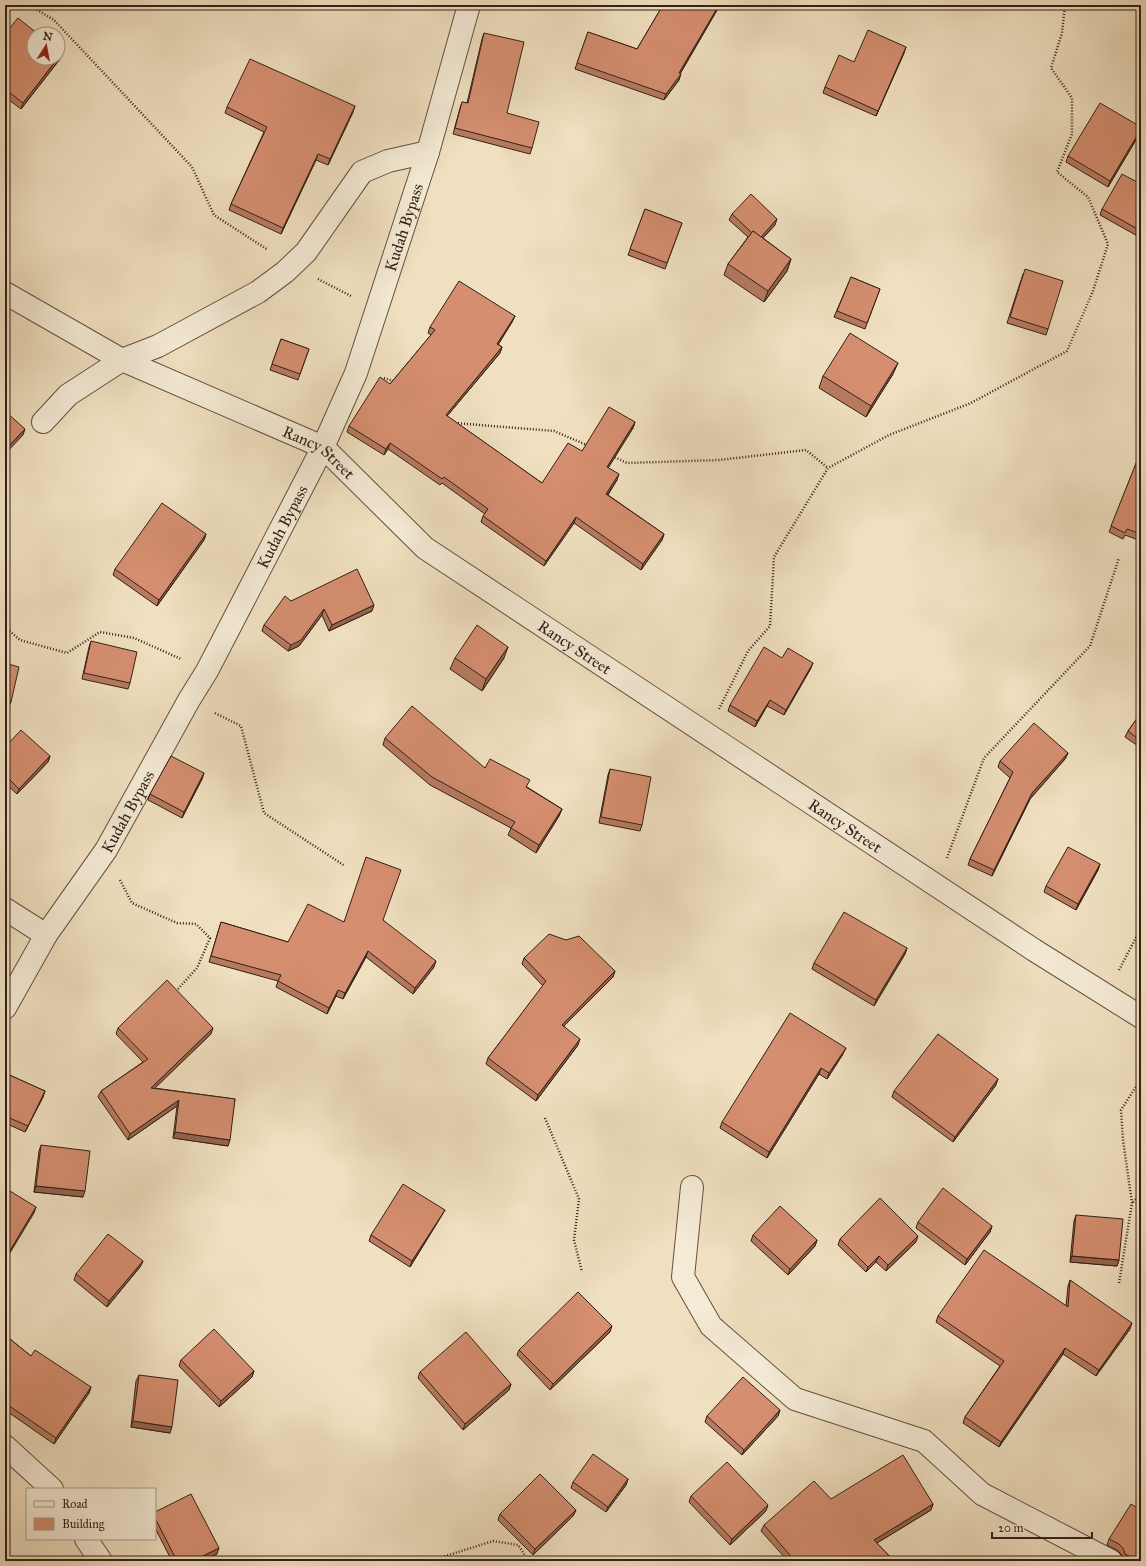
<svg xmlns="http://www.w3.org/2000/svg" width="1146" height="1566" viewBox="0 0 1146 1566" font-family="'IM FELL Great Primer',serif">
<style>
.lines{fill:none;stroke-linecap:round;stroke-linejoin:round}
.minor-casing{stroke:#625041;stroke-width:24}
.path{stroke:#322017;stroke-width:2.5;stroke-dasharray:1 2;stroke-linecap:butt}
.minor{stroke:#f5ebd6;stroke-width:22}
.wall{fill:#b77a60;stroke:#322017}
.shaded-wall{fill:#95634e;stroke:#322017}
.building{fill:#d58e70;stroke:#322017}
.labels{text-anchor:middle;dominant-baseline:central;stroke-width:3.5;stroke-linejoin:round;paint-order:stroke}
.street-label{font-size:16px;fill:#322017;stroke:#f5ebd6}
</style>
<rect width="100%" height="100%" fill="#f0e0c0"/>
<filter id="stains"><feTurbulence type="fractalNoise" baseFrequency=".005" numOctaves="4"/><feColorMatrix values="0 0 0 0 .2 0 0 0 0 .09 0 0 0 0 .02 0 0 0 .5 -.17"/></filter>
<radialGradient id="worn" r=".72"><stop offset=".6" stop-color="#630" stop-opacity="0"/><stop offset="1" stop-color="#630" stop-opacity=".3"/></radialGradient>
<g class="lines">
<g class="minor-casing">
<g id="minor">
<path id="s1" d="M5,293L122,360L323,447L425,548L1034,950L1141,1017"/>
<polyline points="43,422 68,395 122,360 158,346 258,292 285,272 306,252 362,172 388,161 428,152"/>
<polyline points="5,909 46,935"/>
<path id="s2" d="M5,1008L46,935L106,850L189,700L207,671L323,447L356,373L428,152L469,5"/>
<polyline points="692,1187 683,1277 711,1326 795,1399 924,1441 982,1494 1111,1561"/>
<polyline points="5,1446 52,1489"/>
<polyline points="86,1539 101,1561"/>
</g>
</g>
<g class="path">
<polyline points="29,5 54,20 192,167 214,215 268,250"/>
<polyline points="318,279 351,296"/>
<polyline points="384,378 396,382"/>
<polyline points="455,423 554,431 589,446"/>
<polyline points="612,456 627,463 719,460 806,450 828,468"/>
<polyline points="5,627 20,640 67,653 100,632 134,638 181,659"/>
<polyline points="719,709 748,651 770,626 774,557 828,468 889,435 971,403 1067,351 1093,291 1108,244 1088,197 1057,172 1072,134 1072,98 1051,68 1062,33 1065,5"/>
<polyline points="215,713 241,726 264,813 345,866"/>
<polyline points="947,858 984,758 1090,646 1119,558"/>
<polyline points="120,880 132,903 177,923 196,924 210,938 197,968 178,989"/>
<polyline points="1119,970 1141,928"/>
<polyline points="545,1118 579,1199 574,1240 582,1272"/>
<polyline points="1133,1202 1141,1194"/>
<polyline points="1119,1283 1132,1203 1123,1140 1121,1110 1137,1085 1141,1069"/>
<polyline points="430,1561 493,1541 518,1545 529,1561"/>
</g>
<use href="#minor" class="minor"/>
</g>
<g class="wall">
<polygon points="663,5 720,5 680,74 679,80 664,100 575,69 588,32 637,49"/>
<polygon points="992,5 1001,5 999,9"/>
<polygon points="484,33 507,113 532,148 530,154 453,134 460,108 462,102 467,103 482,39"/>
<polygon points="5,34 60,59 21,109 5,97"/>
<polygon points="904,53 876,116 823,93 825,87 854,62"/>
<polygon points="227,107 353,112 328,165 316,160 281,234 229,210 231,204 264,132 225,113"/>
<polygon points="1140,133 1108,187 1066,162 1068,156"/>
<polygon points="1141,184 1141,238 1100,215 1102,209"/>
<polygon points="645,209 682,223 665,269 628,255"/>
<polygon points="732,214 775,225 763,238 791,259 787,271 764,302 724,275 728,264 748,237 729,220"/>
<polygon points="1023,274 1048,329 1046,335 1007,323"/>
<polygon points="851,277 880,289 865,329 834,317"/>
<polygon points="515,316 512,322 498,344 502,347 500,353 447,416 542,483 582,451 635,422 633,428 608,468 617,480 608,495 664,534 662,540 641,570 574,523 544,566 481,522 483,516 485,514 442,483 440,485 388,449 384,455 347,432 349,426 390,384 431,335 428,333 430,327"/>
<polygon points="281,339 309,349 298,380 270,370"/>
<polygon points="893,374 866,417 819,388 823,376"/>
<polygon points="1141,451 1141,541 1125,535 1123,539 1109,532"/>
<polygon points="206,534 204,540 157,606 113,575 115,569"/>
<polygon points="291,601 372,611 329,631 322,615 299,646 288,651 262,631 264,625"/>
<polygon points="91,641 130,683 128,689 82,679 89,647"/>
<polygon points="455,658 504,658 482,691 450,669"/>
<polygon points="782,658 811,668 784,715 767,706 755,727 728,711 730,705"/>
<polygon points="5,663 11,702 8,708 5,707"/>
<polygon points="1141,713 1141,748 1125,737 1128,731"/>
<polygon points="385,738 485,768 527,787 562,809 559,816 536,853 508,835 511,828 430,785 383,745"/>
<polygon points="5,747 50,756 48,762 17,794 5,783"/>
<polygon points="1068,753 1065,759 1030,799 992,876 968,865 970,859 1010,778 998,767 1000,761"/>
<polygon points="610,769 642,825 640,831 599,823 608,775"/>
<polygon points="204,773 202,779 182,818 148,800 150,794"/>
<polygon points="1100,864 1098,870 1076,910 1044,892 1046,886"/>
<polygon points="383,920 434,967 413,994 366,957 343,999 336,996 327,1014 276,987 278,981 209,962 221,922 288,942 343,922"/>
<polygon points="907,948 905,954 874,1006 812,969 814,963"/>
<polygon points="524,958 615,971 613,977 564,1026 578,1045 536,1101 486,1064 488,1058 543,986 522,964"/>
<polygon points="118,1028 211,1034 154,1088 235,1099 228,1146 173,1138 177,1106 128,1140 98,1097 101,1091 143,1062 116,1034"/>
<polygon points="843,1054 827,1079 819,1074 767,1158 720,1128 722,1122"/>
<polygon points="5,1073 45,1091 43,1097 25,1132 5,1123"/>
<polygon points="996,1085 953,1142 892,1097 894,1091"/>
<polygon points="41,1145 83,1197 34,1192 39,1151"/>
<polygon points="442,1215 410,1267 369,1241 371,1235"/>
<polygon points="1076,1215 1119,1260 1117,1266 1070,1262 1074,1221"/>
<polygon points="918,1222 992,1226 990,1232 965,1265 916,1228"/>
<polygon points="753,1235 817,1240 815,1246 788,1275 751,1241"/>
<polygon points="840,1239 916,1242 886,1271 876,1262 866,1272 838,1245"/>
<polygon points="143,1261 140,1267 107,1307 74,1280 76,1274"/>
<polygon points="1070,1280 1130,1329 1096,1376 1063,1354 999,1447 963,1423 965,1417 1000,1366 936,1322 938,1316 1066,1306 1068,1286"/>
<polygon points="610,1332 550,1390 517,1355 519,1350"/>
<polygon points="5,1335 31,1356 91,1387 89,1393 54,1444 5,1410"/>
<polygon points="181,1360 254,1371 252,1377 219,1407 179,1366"/>
<polygon points="420,1372 511,1384 509,1390 463,1430 418,1378"/>
<polygon points="139,1375 170,1433 131,1427 136,1381"/>
<polygon points="780,1410 778,1416 742,1455 705,1422 707,1416"/>
<polygon points="628,1479 626,1485 606,1512 571,1488 573,1482"/>
<polygon points="691,1496 766,1511 730,1545 689,1502"/>
<polygon points="831,1499 933,1504 931,1510 877,1543 894,1561 788,1561 761,1531 764,1525"/>
<polygon points="576,1510 573,1516 533,1555 498,1520 500,1514"/>
<polygon points="1141,1510 1141,1561 1126,1561 1123,1560 1121,1554 1117,1550 1107,1545 1109,1539"/>
<polygon points="155,1512 217,1554 202,1561 172,1561 155,1528"/>
</g>
<g class="shaded-wall">
<polygon points="719,5 720,5 677,79 679,73"/>
<polygon points="906,47 904,53 876,116 878,111"/>
<polygon points="62,53 60,59 21,109 23,103"/>
<polygon points="681,74 679,80 664,100 666,94"/>
<polygon points="355,106 353,112 328,165 330,159"/>
<polygon points="1141,129 1140,133 1108,187 1110,181"/>
<polygon points="318,154 316,160 281,234 283,228"/>
<polygon points="777,219 775,225 756,245 758,239"/>
<polygon points="791,259 787,271 764,302 768,291"/>
<polygon points="515,316 512,322 495,350 497,344"/>
<polygon points="502,347 500,353 443,421 446,415"/>
<polygon points="898,363 893,374 866,417 871,406"/>
<polygon points="635,422 633,428 605,473 607,467"/>
<polygon points="25,429 23,435 5,454 5,450"/>
<polygon points="390,443 388,449 384,455 386,449"/>
<polygon points="619,474 617,480 604,500 606,494"/>
<polygon points="576,517 574,523 544,566 546,561"/>
<polygon points="206,534 204,540 157,606 159,600"/>
<polygon points="664,534 662,540 641,570 643,564"/>
<polygon points="374,605 372,611 329,631 332,625"/>
<polygon points="324,609 322,615 299,646 288,651 291,645"/>
<polygon points="508,647 504,658 482,691 486,679"/>
<polygon points="813,663 811,668 784,715 786,710"/>
<polygon points="770,700 767,706 755,727 757,721"/>
<polygon points="1068,753 1065,759 1030,799 992,876 994,870 1032,793"/>
<polygon points="50,756 48,762 17,794 19,789"/>
<polygon points="204,773 202,779 182,818 184,812"/>
<polygon points="562,809 559,816 536,853 539,845"/>
<polygon points="1100,864 1098,870 1076,910 1078,904"/>
<polygon points="907,948 905,954 874,1006 876,1000"/>
<polygon points="368,951 366,957 343,999 345,993"/>
<polygon points="436,961 434,967 413,994 415,988"/>
<polygon points="615,971 613,977 559,1031 562,1025"/>
<polygon points="338,990 336,996 327,1014 329,1008"/>
<polygon points="213,1028 211,1034 149,1094 151,1088"/>
<polygon points="580,1039 578,1045 536,1101 538,1095"/>
<polygon points="846,1048 843,1054 827,1079 829,1073"/>
<polygon points="821,1068 819,1074 767,1158 769,1152"/>
<polygon points="998,1079 996,1085 953,1142 955,1137"/>
<polygon points="45,1091 43,1097 25,1132 28,1126"/>
<polygon points="179,1100 177,1106 128,1140 130,1134"/>
<polygon points="175,1132 230,1140 228,1146 173,1138"/>
<polygon points="36,1186 85,1191 83,1197 34,1192"/>
<polygon points="36,1207 34,1213 5,1261 5,1259"/>
<polygon points="445,1210 442,1215 410,1267 412,1261"/>
<polygon points="992,1226 990,1232 965,1265 967,1259"/>
<polygon points="918,1236 916,1242 886,1271 888,1265"/>
<polygon points="817,1240 815,1246 788,1275 790,1269"/>
<polygon points="879,1256 876,1262 866,1272 868,1267"/>
<polygon points="1072,1256 1119,1260 1117,1266 1070,1262"/>
<polygon points="143,1261 140,1267 107,1307 109,1301"/>
<polygon points="1132,1323 1130,1329 1096,1376 1099,1370"/>
<polygon points="612,1326 610,1332 550,1390 553,1384"/>
<polygon points="1065,1348 1063,1354 999,1447 1001,1442"/>
<polygon points="254,1371 252,1377 219,1407 221,1401"/>
<polygon points="511,1384 509,1390 463,1430 465,1424"/>
<polygon points="91,1387 89,1393 54,1444 56,1438"/>
<polygon points="780,1410 778,1416 742,1455 744,1450"/>
<polygon points="133,1421 172,1427 170,1433 131,1427"/>
<polygon points="628,1479 626,1485 606,1512 608,1507"/>
<polygon points="933,1504 931,1510 872,1546 874,1540"/>
<polygon points="768,1505 766,1511 730,1545 732,1539"/>
<polygon points="576,1510 573,1516 533,1555 535,1549"/>
<polygon points="219,1548 217,1554 202,1561 193,1561"/>
</g>
<g class="building">
<polygon points="663,5 719,5 679,73 681,74 666,94 577,63 588,32 637,49"/>
<polygon points="18,18 38,34 34,34 34,58 58,58 23,103 5,89 5,34"/>
<polygon points="868,30 906,47 878,111 825,87 839,55 854,62"/>
<polygon points="484,33 524,42 507,113 539,122 532,148 455,128 462,102 468,103"/>
<polygon points="58,50 62,53 58,58"/>
<polygon points="250,59 355,106 330,159 318,154 283,228 231,204 267,127 227,107"/>
<polygon points="1100,103 1141,127 1141,129 1110,181 1068,156"/>
<polygon points="1122,174 1141,184 1141,231 1102,209"/>
<polygon points="751,194 777,219 761,237 753,231 752,233 732,214"/>
<polygon points="645,209 682,223 667,263 630,249"/>
<polygon points="753,231 791,259 768,291 728,264"/>
<polygon points="1025,269 1063,281 1048,329 1010,317"/>
<polygon points="851,277 880,289 867,323 837,311"/>
<polygon points="459,281 515,316 497,344 502,347 446,415 542,483 568,443 582,451 609,407 635,422 607,467 619,474 606,494 664,534 643,564 576,517 546,561 483,516 488,509 444,477 442,479 390,443 386,449 349,426 380,377 390,384 435,330 430,327"/>
<polygon points="850,333 898,363 871,406 823,376"/>
<polygon points="281,339 309,349 300,374 272,364"/>
<polygon points="5,411 25,429 5,450"/>
<polygon points="1141,451 1141,534 1127,529 1125,533 1111,526"/>
<polygon points="162,503 206,534 159,600 115,569"/>
<polygon points="357,569 374,605 332,625 324,609 301,640 291,645 264,625 285,596 291,601"/>
<polygon points="477,625 508,647 486,679 455,658"/>
<polygon points="91,641 137,652 130,683 84,673"/>
<polygon points="764,647 782,658 788,648 813,663 786,710 770,700 757,721 730,705"/>
<polygon points="5,663 19,667 11,702 5,701"/>
<polygon points="412,706 485,768 490,759 530,780 526,787 562,809 539,845 511,828 515,822 432,777 385,738"/>
<polygon points="1141,713 1141,741 1128,731"/>
<polygon points="1034,723 1068,753 1032,793 994,870 970,859 1013,772 1000,761"/>
<polygon points="21,730 50,756 19,789 5,775 5,747"/>
<polygon points="171,756 204,773 184,812 150,794"/>
<polygon points="610,769 651,777 642,825 601,817"/>
<polygon points="1068,847 1100,864 1078,904 1046,886"/>
<polygon points="366,857 401,870 383,920 436,961 415,988 368,951 345,993 338,990 329,1008 278,981 281,975 211,956 221,922 288,942 308,904 344,922"/>
<polygon points="844,912 907,948 876,1000 814,963"/>
<polygon points="549,934 566,940 579,936 615,971 562,1025 580,1039 538,1095 488,1058 546,981 524,958"/>
<polygon points="167,980 213,1028 151,1088 235,1099 230,1140 175,1132 179,1100 130,1134 101,1091 148,1059 118,1028"/>
<polygon points="790,1013 846,1048 829,1073 821,1068 769,1152 722,1122"/>
<polygon points="938,1034 998,1079 955,1137 894,1091"/>
<polygon points="5,1073 45,1091 28,1126 5,1116"/>
<polygon points="41,1145 90,1151 85,1191 36,1186"/>
<polygon points="403,1184 445,1210 412,1261 371,1235"/>
<polygon points="5,1188 36,1207 5,1259"/>
<polygon points="943,1188 992,1226 967,1259 918,1222"/>
<polygon points="880,1198 918,1236 888,1265 879,1256 868,1267 840,1239"/>
<polygon points="780,1206 817,1240 790,1269 753,1235"/>
<polygon points="1076,1215 1123,1219 1119,1260 1072,1256"/>
<polygon points="108,1234 143,1261 109,1301 76,1274"/>
<polygon points="984,1250 1068,1307 1070,1280 1132,1323 1099,1370 1065,1348 1001,1442 965,1417 1004,1361 938,1316"/>
<polygon points="578,1292 612,1326 553,1384 519,1350"/>
<polygon points="214,1329 254,1371 221,1401 181,1360"/>
<polygon points="466,1332 511,1384 465,1424 420,1372"/>
<polygon points="5,1335 31,1356 35,1350 91,1387 56,1438 5,1403"/>
<polygon points="139,1375 178,1380 172,1427 133,1421"/>
<polygon points="743,1377 780,1410 744,1450 707,1416"/>
<polygon points="593,1454 628,1479 608,1507 573,1482"/>
<polygon points="903,1455 933,1504 874,1540 894,1561 795,1561 764,1525 814,1481 831,1499"/>
<polygon points="727,1462 768,1505 732,1539 691,1496"/>
<polygon points="540,1474 576,1510 535,1549 500,1514"/>
<polygon points="191,1494 219,1548 193,1561 177,1561 155,1518 155,1512"/>
<polygon points="1131,1504 1141,1510 1141,1561 1138,1561 1125,1554 1123,1548 1119,1544 1109,1539"/>
<polygon points="329,1556 331,1561 319,1561"/>
</g>
<g class="labels">
<g class="street-label">
<text stroke="none"><textPath href="#s2" startOffset="880">Kudah Bypass</textPath></text>
<text stroke="none"><textPath href="#s1" startOffset="353">Rancy Street</textPath></text>
<text stroke="none"><textPath href="#s2" startOffset="556">Kudah Bypass</textPath></text>
<text stroke="none"><textPath href="#s1" startOffset="677">Rancy Street</textPath></text>
<text stroke="none"><textPath href="#s2" startOffset="232">Kudah Bypass</textPath></text>
<text stroke="none"><textPath href="#s1" startOffset="1001">Rancy Street</textPath></text>
</g>
</g>
<rect width="1146" height="1566" fill="none" stroke="#f0e0c0" stroke-width="20"/>
<rect x="6" y="6" width="1134" height="1554" fill="none" stroke="#322017" stroke-width="2"/>
<rect x="10" y="10" width="1126" height="1546" fill="none" stroke="#322017"/>
<rect x="26" y="1488" width="130" height="52" fill="#f5ebd6" stroke="#a79a8a"/>
<rect x="34" y="1501" width="20" height="6" fill="#f5ebd6" stroke="#a79a8a"/>
<text x="62" y="1508" font-size="12" fill="#322017">Road</text>
<rect x="34" y="1518" width="20" height="12" fill="#d58e70" stroke="#a79a8a"/>
<text x="62" y="1528" font-size="12" fill="#322017">Building</text>
<g transform="translate(46 46) rotate(11)"><circle r="19" fill="#f5ebd6" stroke="#a79a8a"/>
<path d="M0-3L7 15L0 10L-7 15Z" fill="#8f2418"/>
<text y="-6" font-size="11" font-weight="bold" text-anchor="middle" fill="#322017">N</text>
</g>
<path d="M992 1532v6h100v-6" fill="none" stroke="#322017" stroke-width="2"/>
<text x="998" y="1532" font-size="12" fill="#322017" stroke="#f5ebd6" stroke-width="3" paint-order="stroke">20 m</text>
<rect width="100%" height="100%" filter="url(#stains)"/>
<rect width="100%" height="100%" fill="url(#worn)"/>
</svg>
